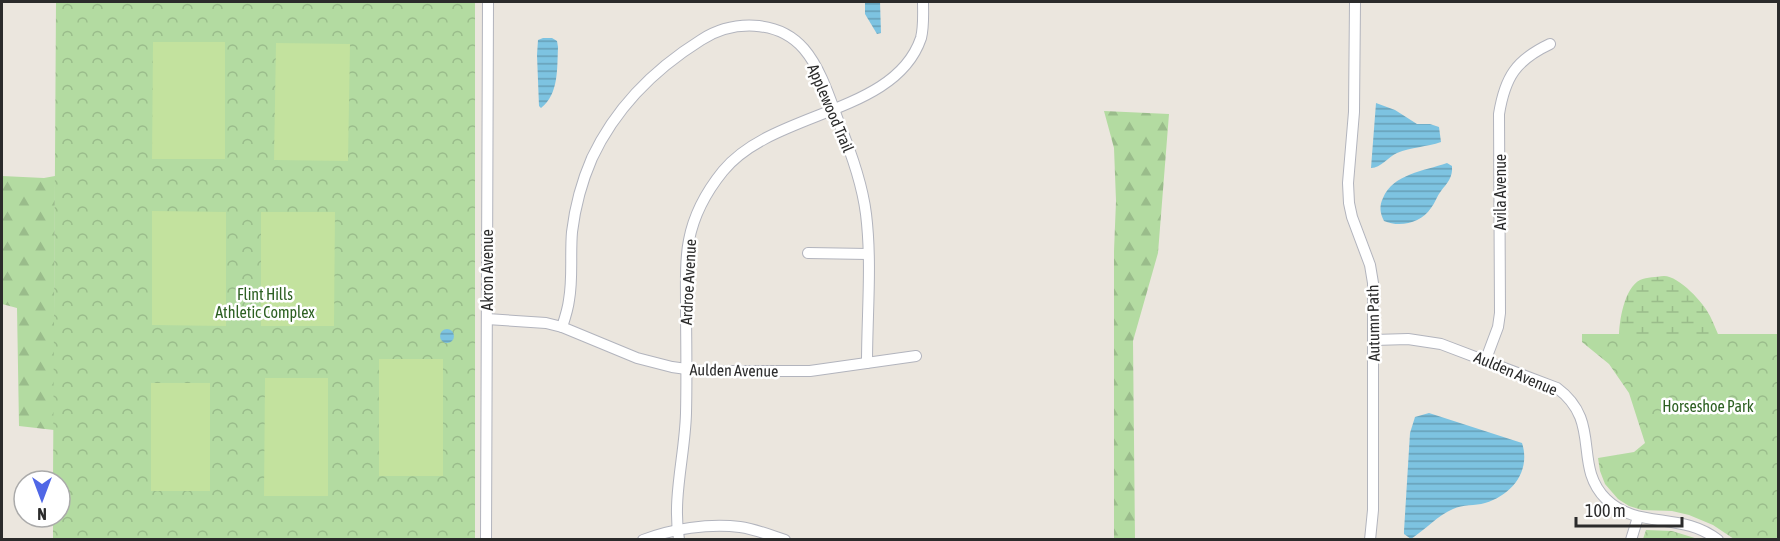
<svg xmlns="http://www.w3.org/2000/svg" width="1780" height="541" viewBox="0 0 1780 541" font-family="'Asap Condensed',sans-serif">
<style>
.forest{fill:url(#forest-firs)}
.wetland{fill:url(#wetland-marsh)}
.park{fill:url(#park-crowns)}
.pitch{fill:#c3e29e}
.water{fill:url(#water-rules)}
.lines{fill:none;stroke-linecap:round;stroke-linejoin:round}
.minor-casing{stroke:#b2b4bd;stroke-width:12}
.minor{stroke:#fff;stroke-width:10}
.labels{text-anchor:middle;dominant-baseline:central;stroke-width:5;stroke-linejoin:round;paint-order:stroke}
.street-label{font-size:16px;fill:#2b2b2b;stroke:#fff}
.park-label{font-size:16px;fill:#2d6022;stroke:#fff}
</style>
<defs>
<pattern id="forest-firs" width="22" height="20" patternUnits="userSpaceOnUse" patternTransform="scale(1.5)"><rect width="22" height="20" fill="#b3dba1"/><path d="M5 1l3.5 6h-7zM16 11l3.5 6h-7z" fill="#9abc8b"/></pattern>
<pattern id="wetland-marsh" width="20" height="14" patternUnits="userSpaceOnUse" patternTransform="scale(1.5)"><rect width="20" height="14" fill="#b3dba1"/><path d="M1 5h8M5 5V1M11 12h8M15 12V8" fill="none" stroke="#9abc8b"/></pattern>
<pattern id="park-crowns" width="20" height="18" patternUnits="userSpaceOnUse" patternTransform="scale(1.5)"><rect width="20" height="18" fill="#b3dba1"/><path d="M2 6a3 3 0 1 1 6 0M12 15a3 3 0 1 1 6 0" fill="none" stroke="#9abc8b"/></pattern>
<pattern id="water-rules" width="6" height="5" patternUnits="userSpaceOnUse" patternTransform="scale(1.5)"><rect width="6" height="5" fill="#7dc3e1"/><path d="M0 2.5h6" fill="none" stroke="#679fb7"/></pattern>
</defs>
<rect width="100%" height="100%" fill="#ebe6de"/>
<g class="forest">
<polygon points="1104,111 1169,114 1158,253 1133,341 1135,539 1114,539 1114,251 1116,201 1114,148"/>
<polygon points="2,176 44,178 55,176 54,430 19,426 17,308 2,304"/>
</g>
<path class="wetland" d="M1664,276C1679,276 1704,303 1710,316C1714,324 1717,332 1720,339L1619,337C1619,322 1624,288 1640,280C1647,277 1656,277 1664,276Z"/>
<g class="park">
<polygon points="56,2 475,2 475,539 53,540 53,517 60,517 60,481 53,481"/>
<polygon points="1582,334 1778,334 1778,539 1734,539 1713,525 1689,515 1672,511 1642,510 1629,506 1618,499 1605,484 1600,471 1598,458 1634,452 1645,443 1629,393 1609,364 1582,342"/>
<polygon points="1646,530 1672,531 1698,539 1643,539"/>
</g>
<g class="pitch">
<polygon points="153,42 225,42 225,159 152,159"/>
<polygon points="276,43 350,44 348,161 274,160"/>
<polygon points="152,211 226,212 226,326 152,325"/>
<polygon points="261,212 335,212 334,326 261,326"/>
<rect x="379" y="359" width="64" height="117"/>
<polygon points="265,378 328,378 328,496 264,496"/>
<rect x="151" y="383" width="59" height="108"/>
</g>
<g class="water">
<polygon points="865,2 880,2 881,33 877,34 865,14"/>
<path d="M543,38H552L557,41L558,47C557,68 559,94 541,108L539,106L537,55L538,40Z"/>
<path d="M1376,103L1395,110L1417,124H1430L1439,127L1441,142C1427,147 1411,147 1397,153C1388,157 1381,168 1371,168Z"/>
<path d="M1447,163L1452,166C1453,178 1447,183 1441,191C1437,196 1435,203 1431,208C1421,223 1400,228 1384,221C1380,213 1379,206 1383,198C1393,174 1424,171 1447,163Z"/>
<circle cx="447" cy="336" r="7"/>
<path d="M1429,413L1522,443C1531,471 1512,495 1485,503C1475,506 1463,504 1453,509C1438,515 1425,530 1411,539L1404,534V531L1410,433L1415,417Z"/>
</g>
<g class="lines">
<g class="minor-casing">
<g id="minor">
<polyline points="1355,2 1354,112 1348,183 1349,203 1352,217 1370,265 1373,283 1373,510 1370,540"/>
<polyline points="808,253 868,254"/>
<polyline points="487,319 546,323 562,327 637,358 672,367 701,371 810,371 916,356"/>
<path d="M562,327C565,318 568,309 569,300C573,278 570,255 572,232C575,207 582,181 592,158C616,107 653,70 701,40C732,20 778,19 804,49C821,69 830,99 839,123C851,152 862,182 866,214C872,263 867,314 867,363"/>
<path d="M1374,340L1408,339L1441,344L1557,388C1603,422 1572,465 1606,499C1637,530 1682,511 1718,540"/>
<path d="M1486,359L1498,327L1500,313L1499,114C1505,77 1516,60 1550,44"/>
<polyline points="486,540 488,2"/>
<path d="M643,540C671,529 709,523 740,527C755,529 770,535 785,540"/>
<path d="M679,540C672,497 685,455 686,413C687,375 686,337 686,299C686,279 685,259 689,240C694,214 706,192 723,171C773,110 895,115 921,38C924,26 923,13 923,2"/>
<polyline points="1631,540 1638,517"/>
</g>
</g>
<use href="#minor" class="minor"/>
</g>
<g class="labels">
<g class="street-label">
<text transform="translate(831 108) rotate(67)">Applewood Trail</text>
<text transform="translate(1500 192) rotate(-90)">Avila Avenue</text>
<text transform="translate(487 270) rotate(-90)">Akron Avenue</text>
<text transform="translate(688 282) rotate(-87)">Ardroe Avenue</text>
<text transform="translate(1373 323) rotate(-91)">Autumn Path</text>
<text transform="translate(734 370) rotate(1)">Aulden Avenue</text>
<text transform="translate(1516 373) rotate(23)">Aulden Avenue</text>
</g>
<g class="park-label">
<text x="265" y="294">Flint Hills<tspan x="265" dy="18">Athletic Complex</tspan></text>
<text x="1708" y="406">Horseshoe Park</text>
</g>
</g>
<rect width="1780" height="541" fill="none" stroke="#2b2b2b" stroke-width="6"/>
<g transform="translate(42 499) rotate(180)"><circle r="28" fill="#ffffff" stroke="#aaaaaa" stroke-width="1.5"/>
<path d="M0-4.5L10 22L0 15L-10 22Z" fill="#5067e6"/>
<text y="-9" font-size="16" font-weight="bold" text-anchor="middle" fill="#2b2b2b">N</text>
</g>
<path d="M1576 517v9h106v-9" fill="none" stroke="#2b2b2b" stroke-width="3"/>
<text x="1585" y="517" font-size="18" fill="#2b2b2b" stroke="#ffffff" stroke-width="4.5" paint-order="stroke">100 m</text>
</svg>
